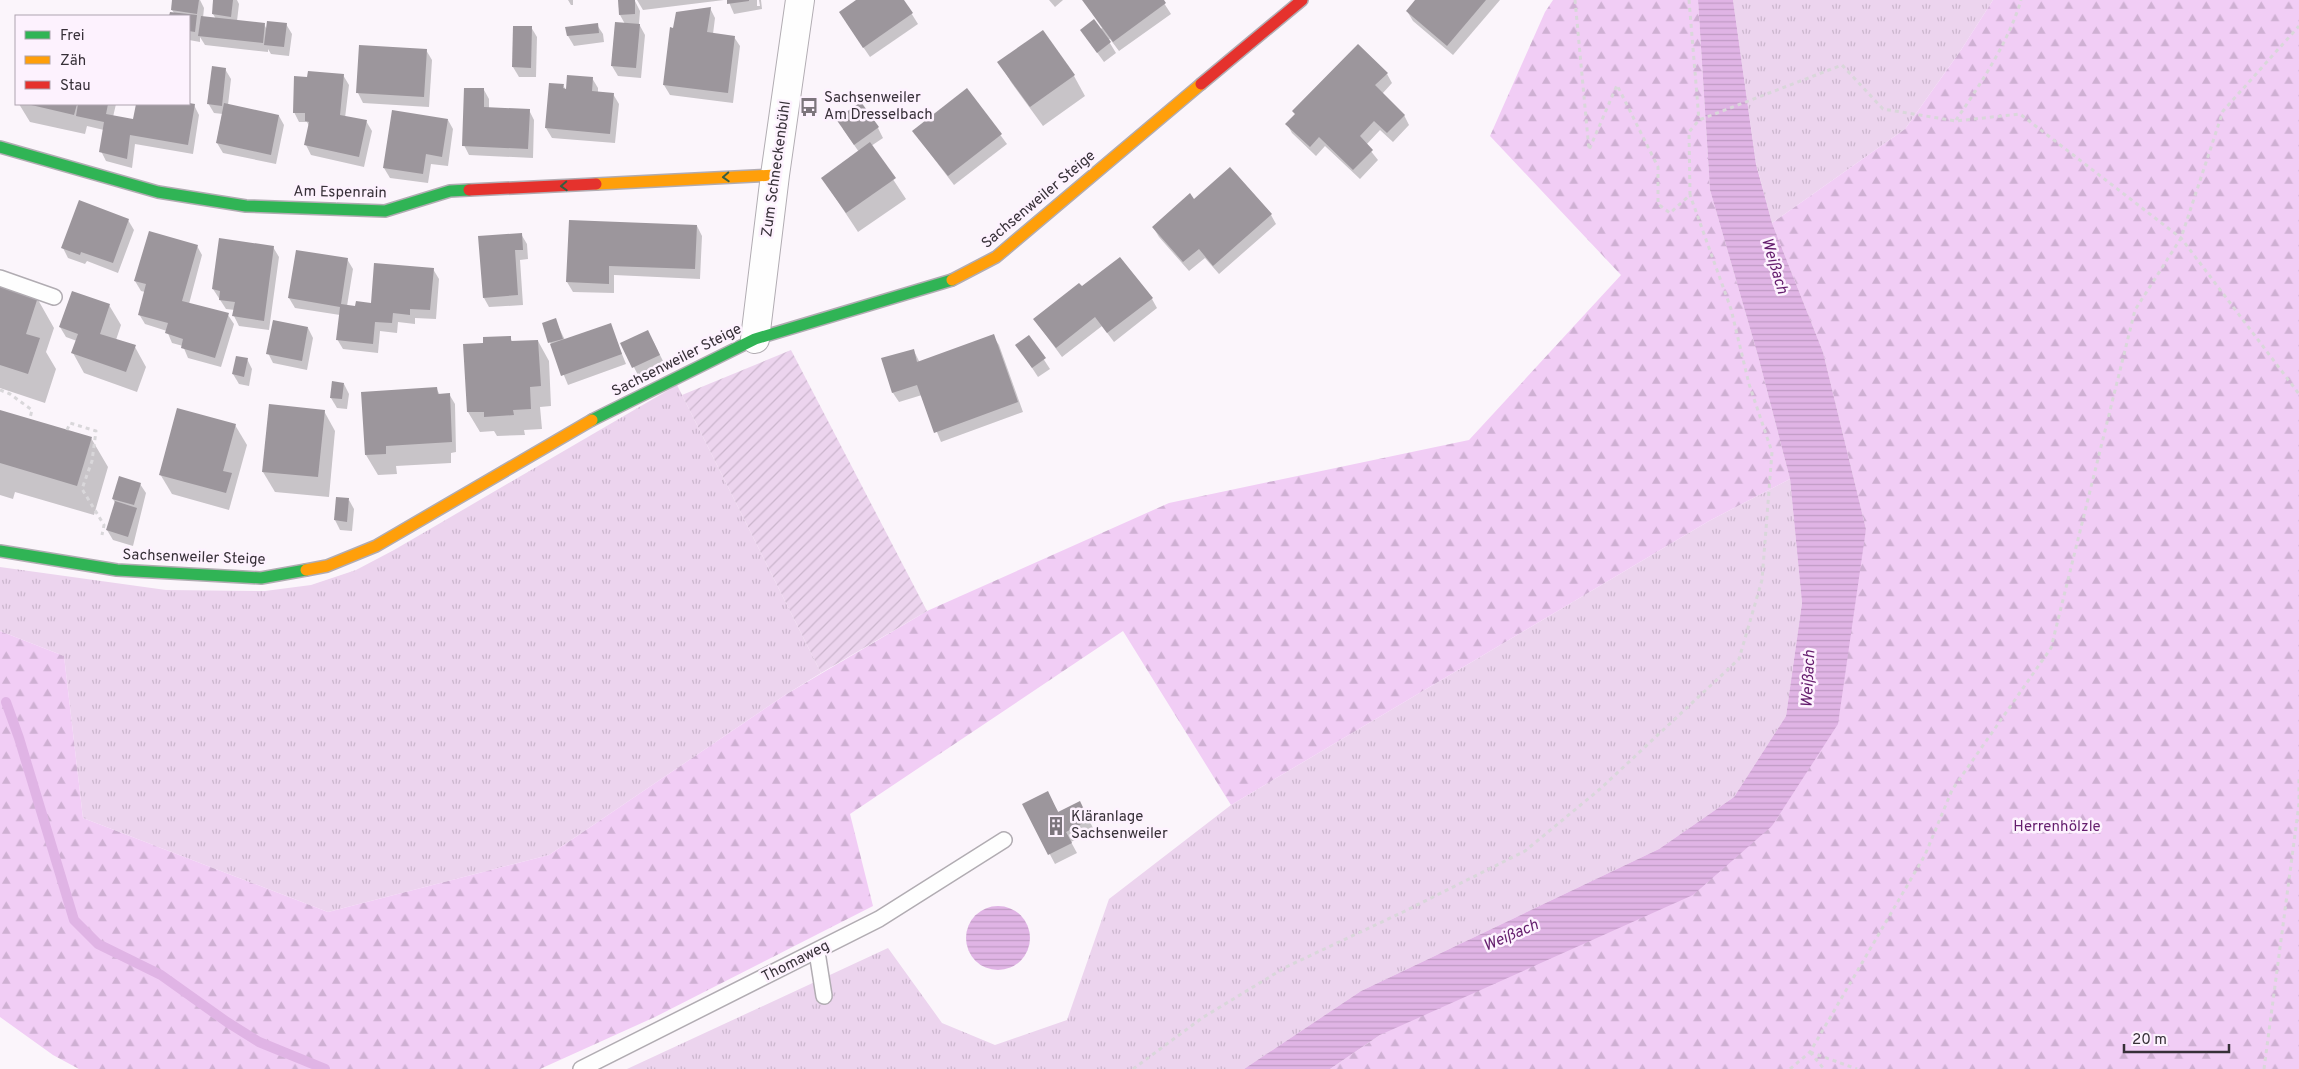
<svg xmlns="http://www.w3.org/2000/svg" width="2299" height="1069" viewBox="0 0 2299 1069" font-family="Overpass,sans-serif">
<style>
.grass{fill:url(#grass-tufts)}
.forest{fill:url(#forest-firs)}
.garden{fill:url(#garden-furrows)}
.water{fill:url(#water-rules)}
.shadow{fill:#0003}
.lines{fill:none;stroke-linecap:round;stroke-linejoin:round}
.stream{stroke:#e0b4e5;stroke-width:10}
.building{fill:#9c969c}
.lane-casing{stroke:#b1acb2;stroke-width:18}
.street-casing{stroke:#b1acb2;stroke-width:30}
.fast-casing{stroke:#b1acb2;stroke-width:14}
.slow-casing{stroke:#b1acb2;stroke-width:14}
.jam-casing{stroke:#b1acb2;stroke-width:14}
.path{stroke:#d9d7da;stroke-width:3;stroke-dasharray:4 4;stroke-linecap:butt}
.lane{stroke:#fefefe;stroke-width:15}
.street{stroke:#fefefe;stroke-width:28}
.fast{stroke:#30b455;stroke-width:11}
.slow{stroke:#ff9f0a;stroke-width:11}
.jam{stroke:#e5322d;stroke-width:11}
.oneway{stroke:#355e42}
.labels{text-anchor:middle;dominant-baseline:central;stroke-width:5;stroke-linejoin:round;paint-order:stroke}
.poi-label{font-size:15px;fill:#373038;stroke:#fdf2fe;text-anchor:start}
.street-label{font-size:15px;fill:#373038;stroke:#fdf2fe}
.park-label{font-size:15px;fill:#641d6d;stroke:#fdf2fe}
.water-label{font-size:16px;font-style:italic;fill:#641d6d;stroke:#fdf2fe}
</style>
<defs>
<pattern id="grass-tufts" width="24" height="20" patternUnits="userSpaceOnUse" patternTransform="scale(1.25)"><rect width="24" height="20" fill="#ecd4ee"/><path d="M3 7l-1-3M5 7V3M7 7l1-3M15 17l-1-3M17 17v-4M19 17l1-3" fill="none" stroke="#cbb6cd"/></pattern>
<pattern id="forest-firs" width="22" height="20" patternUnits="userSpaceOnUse" patternTransform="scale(1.25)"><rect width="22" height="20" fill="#f1cdf5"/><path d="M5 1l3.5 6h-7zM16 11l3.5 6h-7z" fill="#cfb0d3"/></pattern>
<pattern id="garden-furrows" width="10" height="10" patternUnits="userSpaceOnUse" patternTransform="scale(1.25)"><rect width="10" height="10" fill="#ecd4ee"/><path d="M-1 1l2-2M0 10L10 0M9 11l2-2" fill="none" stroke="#cbb6cd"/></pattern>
<pattern id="water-rules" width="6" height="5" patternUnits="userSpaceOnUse" patternTransform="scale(1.25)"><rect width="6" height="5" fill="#e0b4e5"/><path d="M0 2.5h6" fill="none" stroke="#c19bc5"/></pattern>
</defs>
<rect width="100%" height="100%" fill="#fbf5fb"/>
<g class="grass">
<polygon points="1733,0 1993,0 1961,50 1905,129 1772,223 1756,163"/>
<polygon points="677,385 821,673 785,695 549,855 328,912 83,818 64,656 0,631 0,567 166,590 265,591 311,585 356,570 394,550"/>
<polygon points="1790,479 1802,603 1786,716 1734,797 1659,849 1361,991 1244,1069 627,1069 888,948 942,1023 995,1045 1067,1020 1109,899 1231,805 1709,521"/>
</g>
<g class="forest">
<polygon points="1553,0 1698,0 1710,190 1758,356 1790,479 1709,521 1231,805 1123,631 850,814 873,906 655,1017 540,1069 79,1069 53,1055 0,1017 0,631 64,656 83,818 328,912 549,855 785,695 927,611 1169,503 1469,440 1621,275 1490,136 1545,12"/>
<polygon points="1993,0 2299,0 2299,1069 1330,1069 1380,1035 1772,826 1866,529 1823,352 1772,223 1905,129 1961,50"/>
</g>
<polygon class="garden" points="791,350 927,611 821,673 682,395"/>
<g class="water">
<polygon points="1698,0 1733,0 1756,164 1772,223 1823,352 1866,529 1838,724 1772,826 1693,895 1380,1035 1330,1069 1244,1069 1361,991 1659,849 1734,797 1786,716 1802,603 1790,479 1758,356 1710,190"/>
<circle cx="998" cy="938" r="32"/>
</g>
<g class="shadow">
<polygon points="173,0 200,0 204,8 203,18 216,19 213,14 215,0 237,0 239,4 237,21 264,24 267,30 286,24 292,34 289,56 271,54 268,49 268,52 205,45 200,37 200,42 189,40 189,16 171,16 171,13 174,13 172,10"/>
<polygon points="568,0 573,0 573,5 571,5"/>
<polygon points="637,0 724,0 643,10"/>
<polygon points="728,0 757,0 757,6 760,6 759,0 761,0 762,9 734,14"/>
<polygon points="858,0 903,0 918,24 870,57 846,22"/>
<polygon points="1049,0 1063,0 1055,7"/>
<polygon points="1083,0 1162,0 1171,14 1119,51 1110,39 1108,40 1116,53 1104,62 1088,40 1102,28"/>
<polygon points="1417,0 1500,0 1453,55 1413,21 1407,11"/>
<polygon points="619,1 635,1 640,11 639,24 645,35 641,78 618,76 612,66 616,23 625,24 620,15"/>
<polygon points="710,8 715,18 713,34 734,37 740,46 733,103 670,95 664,85 674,29"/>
<polygon points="597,25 603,34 604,42 574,46 568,36 567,28"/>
<polygon points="531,27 537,37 536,77 519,77 513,67"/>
<polygon points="426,50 432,60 429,107 363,103 358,93"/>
<polygon points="999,62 1074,76 1085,96 1043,126 1011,82"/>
<polygon points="225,69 231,79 228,105 279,116 284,125 276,164 223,153 217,143 223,114 214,113 208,103"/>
<polygon points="1387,74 1392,83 1382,94 1404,115 1409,125 1393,142 1380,130 1366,145 1378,160 1360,179 1325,146 1316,156 1292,133 1287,124"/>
<polygon points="343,75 349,85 345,118 366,121 372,131 364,167 311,155 306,145 309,126 307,122 299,122 294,112 308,78"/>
<polygon points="592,78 598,88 598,92 613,94 619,104 615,143 552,138 546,128 563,85 567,92"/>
<polygon points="484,90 489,99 489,108 529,110 534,120 533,158 469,155 464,145"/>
<polygon points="967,90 1007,144 954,185 913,131"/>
<polygon points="19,104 116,104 113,117 134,121 137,104 194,105 199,115 193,154 135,144 132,168 106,161 101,151 104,130 87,126 85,134 30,122"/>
<polygon points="448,120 453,129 448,166 431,164 428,183 390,178 384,168"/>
<polygon points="878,128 883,138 871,146 906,199 858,232 823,179 859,152 843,129"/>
<polygon points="1194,201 1271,215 1276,224 1219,274 1205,258 1189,271 1159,237 1153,227"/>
<polygon points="128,220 134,230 118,273 87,261 85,264 68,258 63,248"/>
<polygon points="697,226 702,236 700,279 614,275 614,293 573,292 567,282"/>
<polygon points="521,234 527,244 528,259 520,260 523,305 489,307 484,298"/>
<polygon points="197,246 202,255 189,304 228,315 234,324 221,367 188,358 183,346 172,343 167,331 145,324 139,314 145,292 141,291 135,281"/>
<polygon points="273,247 279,257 269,330 239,326 234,316 235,310 226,309 213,289"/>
<polygon points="347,259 353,269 347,306 356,307 372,304 433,269 439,279 436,319 415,318 415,324 398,322 397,333 380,331 378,353 343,349 337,339 340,315 295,308 289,298"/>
<polygon points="0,287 37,298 54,328 46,352 56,369 45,403 0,388"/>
<polygon points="1082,288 1152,299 1157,308 1114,342 1102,326 1062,357 1034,319"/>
<polygon points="109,305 121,325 116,340 135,347 146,367 137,392 84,373 73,353 77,341 66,337 60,327"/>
<polygon points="555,320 565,340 610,324 626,364 568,385 550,342"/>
<polygon points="308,328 313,338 307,370 273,363 268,353"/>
<polygon points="993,336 999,345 1023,412 941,442 922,395 899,402 893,393 882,359 914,351 920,363"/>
<polygon points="510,337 513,343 538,341 549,361 551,406 540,407 542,429 524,430 525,435 497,436 494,431 480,432 468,412 465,345 484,344"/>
<polygon points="1029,337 1050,369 1038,377 1017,345"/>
<polygon points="653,341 665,365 639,377 622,344"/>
<polygon points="247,359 252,369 249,386 239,384 233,374"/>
<polygon points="344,384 349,394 347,409 337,408 331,398"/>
<polygon points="436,388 440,395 449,394 455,404 456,452 451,453 451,463 396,466 397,474 378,475 366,455"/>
<polygon points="0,411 91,438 108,467 94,515 15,492 13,499 0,495"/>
<polygon points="324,411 335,431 329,497 275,492 263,472"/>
<polygon points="235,425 247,445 229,510 172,494 160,474"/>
<polygon points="140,484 146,493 133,546 113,540 107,530 115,503 113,499"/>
<polygon points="349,500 354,509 352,531 340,530 335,520"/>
<polygon points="1053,803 1059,813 1085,812 1094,830 1071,842 1077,853 1055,864 1024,805"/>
</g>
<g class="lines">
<polyline class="stream" points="6,702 19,738 74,920 98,944 161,975 227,1022 259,1042 325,1069"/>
</g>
<g class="building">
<polygon points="172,0 199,0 197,14 171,10"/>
<polygon points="213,0 233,0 231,17 212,14"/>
<polygon points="618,0 635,0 635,14 619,15"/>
<polygon points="727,0 749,0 749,1 727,4"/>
<polygon points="856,0 904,0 913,13 863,48 839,12"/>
<polygon points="1082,0 1164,0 1166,3 1113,42"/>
<polygon points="1415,0 1486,0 1447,46 1406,11"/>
<polygon points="711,7 707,32 735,36 728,93 663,85 670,27 673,28 676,12"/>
<polygon points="170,12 197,15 195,32 189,31 189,16 169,16"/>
<polygon points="201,16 265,23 263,43 198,36"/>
<polygon points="1094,19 1111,42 1097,53 1080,30"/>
<polygon points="267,21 287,23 284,47 264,45"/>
<polygon points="615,22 640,24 636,68 611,66"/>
<polygon points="598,23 599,33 567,36 565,27"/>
<polygon points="513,26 532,26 531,68 512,67"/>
<polygon points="1043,30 1075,75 1030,107 997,62"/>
<polygon points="1358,44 1388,73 1375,85 1405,115 1387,133 1374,121 1360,136 1373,150 1353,170 1319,137 1310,147 1285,124 1295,114 1292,111"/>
<polygon points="359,45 427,49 424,97 356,93"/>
<polygon points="212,66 226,68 222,106 207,104"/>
<polygon points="308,71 344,74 340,115 367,120 359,157 304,145 309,122 305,121 305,113 293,113 294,76 307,77"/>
<polygon points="567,75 593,77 592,91 614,93 610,134 545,128 549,83 564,84 563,88 566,89"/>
<polygon points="464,88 484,88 484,107 530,109 528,149 462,146"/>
<polygon points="967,88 1002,134 948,176 912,131"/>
<polygon points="861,102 879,127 854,145 836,119"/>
<polygon points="189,103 195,104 188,145 130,135 127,159 99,152 104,122 76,116 78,104 108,104 106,114 133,119 136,104"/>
<polygon points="224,103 279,115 271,155 216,143"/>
<polygon points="27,104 77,104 74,115"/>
<polygon points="392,110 448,119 442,157 426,154 423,174 383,168"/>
<polygon points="870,142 896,178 846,213 821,178"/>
<polygon points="1230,167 1272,214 1213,266 1199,249 1183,262 1152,227 1190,193 1194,199"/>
<polygon points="79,200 129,219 113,263 81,252 80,255 61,248"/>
<polygon points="569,220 697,225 695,269 609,266 609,284 566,282"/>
<polygon points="149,231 198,245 182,301 229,313 215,358 181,348 183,339 165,333 168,323 138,315 146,284 134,281"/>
<polygon points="522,233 523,250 515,250 518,295 483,298 478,236"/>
<polygon points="219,238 274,246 264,321 232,316 235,302 219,300 220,291 212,289"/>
<polygon points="296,250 348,258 341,304 355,306 356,301 371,303 374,263 434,268 430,310 410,309 410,315 393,313 392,323 375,322 373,344 336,340 340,307 288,298"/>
<polygon points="1120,257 1153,298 1107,333 1095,317 1056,348 1033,319 1079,283 1082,286"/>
<polygon points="0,285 38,297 26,334 40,338 28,374 0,365"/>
<polygon points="72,291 110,304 100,334 136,345 126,372 71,353 78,334 59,327"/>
<polygon points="556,318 563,339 548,343 542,323"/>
<polygon points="273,320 308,327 302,361 266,354"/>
<polygon points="611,323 622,354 561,376 550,344"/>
<polygon points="648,330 660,355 632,368 620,343"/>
<polygon points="994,334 1018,402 934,433 917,385 892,393 881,358 914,349 917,362"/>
<polygon points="1029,335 1046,358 1032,368 1015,345"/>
<polygon points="511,336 511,341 538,340 541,386 530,387 531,409 513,410 514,415 484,417 484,412 467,412 463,344 483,343 483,337"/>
<polygon points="236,356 248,358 244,377 232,374"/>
<polygon points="332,381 344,383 342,399 330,398"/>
<polygon points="437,387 438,394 450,393 452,442 386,446 386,454 365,455 361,392"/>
<polygon points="269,404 325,410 318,477 262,472"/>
<polygon points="177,408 236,424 223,471 232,473 226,493 159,475"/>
<polygon points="0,410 92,437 77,486 0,463"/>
<polygon points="119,476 141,483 134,505 112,499"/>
<polygon points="336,497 349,498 347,522 334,520"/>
<polygon points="115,501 137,508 128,537 106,530"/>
<polygon points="1048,791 1058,812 1080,801 1089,820 1066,832 1072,843 1048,855 1022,804"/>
</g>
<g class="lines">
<g class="lane-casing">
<g id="lane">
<polyline points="0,278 54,297"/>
<polyline points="817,952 824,996"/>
<polyline points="581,1069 879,919 1004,840"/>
</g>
</g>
<g class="street-casing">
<polyline id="street" points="755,339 775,175 800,0"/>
</g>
<g class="fast-casing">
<g id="fast">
<polyline points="0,147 158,192 246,206 385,211 450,191 469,190"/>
<polyline points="592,420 755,339 952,280"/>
<polyline points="0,551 117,570 261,578 306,570"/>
</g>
</g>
<g class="slow-casing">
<g id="slow">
<polyline points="596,184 775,175"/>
<polyline points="952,280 996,257 1201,84"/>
<polyline points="306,570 327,566 376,546 592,420"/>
</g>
</g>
<g class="jam-casing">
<g id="jam">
<polyline points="1201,84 1302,0"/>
<polyline points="469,190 596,184"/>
</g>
</g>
<g class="path">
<polyline points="1575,0 1589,150 1617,85 1658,167 1658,204 1670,213 1690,195 1689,132 1699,120 1842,65 1883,109 1956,121 2020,114 2181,238 2299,394"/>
<polyline points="1689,0 1699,120"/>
<path d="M1956,120C1980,85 2009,41 2021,0"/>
<polyline points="0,390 10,394 32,410 30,418"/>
<polyline points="67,430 70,423 96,431 92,461 82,489 104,525 102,535"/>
<polyline points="1810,1052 1857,1069"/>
<polyline points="1810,1052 1824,1069"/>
<polyline points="1133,1069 1202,1018 1286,967 1403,912 1525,851 1600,789 1739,659 1762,580 1772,452 1749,384 1731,309 1690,195"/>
<polyline points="1790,1069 1810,1052 1925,855 1952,790 2051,648 2135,310 2181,238 2223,111 2299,26"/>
<polyline points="2264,1069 2299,804 2299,777"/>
</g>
<use href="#lane" class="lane"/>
<use href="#street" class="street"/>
<use href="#fast" class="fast"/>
<use href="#slow" class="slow"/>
<use href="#jam" class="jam"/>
</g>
<defs><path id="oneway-chevron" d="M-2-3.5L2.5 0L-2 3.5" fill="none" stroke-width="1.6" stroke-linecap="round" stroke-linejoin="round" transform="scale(1.25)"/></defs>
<g class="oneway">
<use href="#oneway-chevron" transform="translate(726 177) rotate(177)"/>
<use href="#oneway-chevron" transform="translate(564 186) rotate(177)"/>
</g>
<defs>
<g id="bus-bare" transform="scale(1.5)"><path d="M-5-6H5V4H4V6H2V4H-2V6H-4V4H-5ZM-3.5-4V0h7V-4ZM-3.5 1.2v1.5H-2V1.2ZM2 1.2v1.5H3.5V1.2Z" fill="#7c757c" stroke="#fdf2fe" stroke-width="2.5" paint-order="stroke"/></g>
<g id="building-bare" transform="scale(1.5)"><path d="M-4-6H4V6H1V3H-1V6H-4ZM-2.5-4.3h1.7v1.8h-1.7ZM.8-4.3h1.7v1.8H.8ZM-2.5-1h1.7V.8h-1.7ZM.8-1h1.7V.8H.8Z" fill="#7c757c" stroke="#fdf2fe" stroke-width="2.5" paint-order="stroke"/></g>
</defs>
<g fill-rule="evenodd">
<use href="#bus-bare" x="809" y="107"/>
<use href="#building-bare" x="1056" y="826"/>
</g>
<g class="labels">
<g class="poi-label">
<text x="824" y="98">Sachsenweiler<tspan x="824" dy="17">Am Dresselbach</tspan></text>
<text x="1071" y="817">Kläranlage<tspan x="1071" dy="17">Sachsenweiler</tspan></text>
</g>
<g class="street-label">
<text transform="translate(777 169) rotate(-82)">Zum Schneckenbühl</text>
<text transform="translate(340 193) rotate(1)">Am Espenrain</text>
<text transform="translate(1039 200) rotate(-40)">Sachsenweiler Steige</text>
<text transform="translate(677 361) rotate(-27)">Sachsenweiler Steige</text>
<text transform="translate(194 558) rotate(2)">Sachsenweiler Steige</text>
<text transform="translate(796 962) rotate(-27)">Thomaweg</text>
</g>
<g class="park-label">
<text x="2057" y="827">Herrenhölzle</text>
</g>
<g class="water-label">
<text transform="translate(1774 266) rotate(73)">Weißach</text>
<text transform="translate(1809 679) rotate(-87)">Weißach</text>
<text transform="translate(1511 936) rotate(-23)">Weißach</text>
</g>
</g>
<rect x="15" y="15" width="175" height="90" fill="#fdf2fe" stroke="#aea4af"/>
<rect x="25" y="31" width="25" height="8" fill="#30b455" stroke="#aea4af"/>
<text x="60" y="40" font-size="15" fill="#373038">Frei</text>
<rect x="25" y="56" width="25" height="8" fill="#ff9f0a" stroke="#aea4af"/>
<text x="60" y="65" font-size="15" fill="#373038">Zäh</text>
<rect x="25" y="81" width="25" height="8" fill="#e5322d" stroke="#aea4af"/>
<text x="60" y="90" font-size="15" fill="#373038">Stau</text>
<path d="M2124 1044v8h105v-8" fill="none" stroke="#373038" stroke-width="2.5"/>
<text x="2132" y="1044" font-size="15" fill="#373038" stroke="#fdf2fe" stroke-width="4" paint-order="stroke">20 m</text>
</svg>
